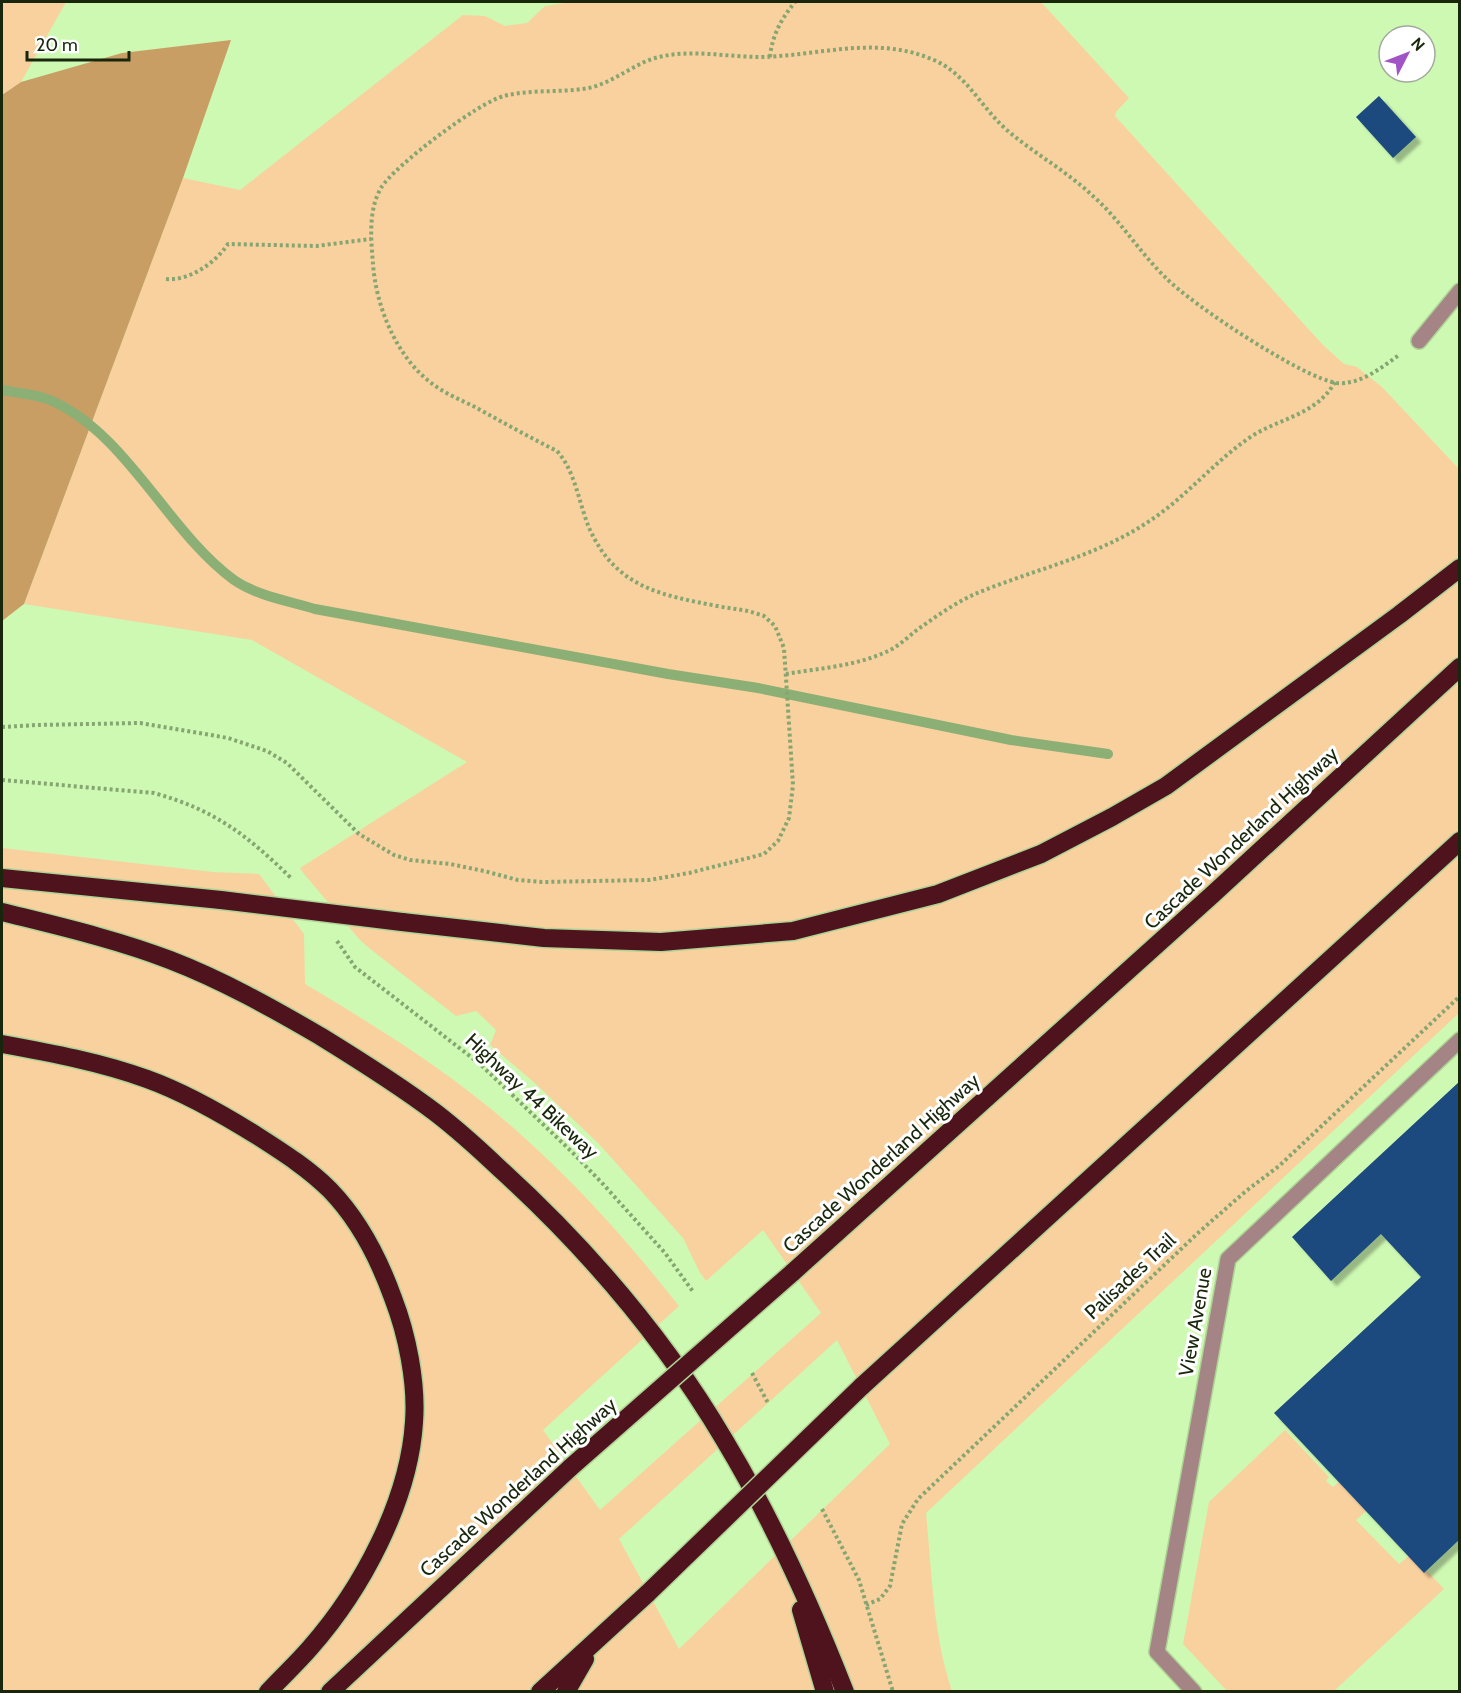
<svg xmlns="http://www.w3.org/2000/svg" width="1461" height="1693" viewBox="0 0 1461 1693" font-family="Cabin,sans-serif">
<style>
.green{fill:#f9d19e;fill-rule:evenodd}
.forest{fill:#c89e65}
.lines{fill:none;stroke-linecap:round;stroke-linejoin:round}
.stream{stroke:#8caf75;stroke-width:10}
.building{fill:#1b4a7e;filter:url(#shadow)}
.street-casing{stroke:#add395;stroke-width:18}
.highway-casing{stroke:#add395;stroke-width:21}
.path{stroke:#86a671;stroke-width:4;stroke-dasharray:3 3;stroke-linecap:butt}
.street{stroke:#a58486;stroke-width:15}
.highway{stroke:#4f131e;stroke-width:18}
.highway-bridge-casing{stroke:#add395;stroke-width:21;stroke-linecap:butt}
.highway-bridge{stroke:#4f131e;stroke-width:18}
.labels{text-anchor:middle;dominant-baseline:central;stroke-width:6;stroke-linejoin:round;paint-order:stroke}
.street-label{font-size:20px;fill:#18270c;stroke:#fff}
</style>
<defs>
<filter id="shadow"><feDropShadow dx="5.5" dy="5.5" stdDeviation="1.5" flood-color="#0004"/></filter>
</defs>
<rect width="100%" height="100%" fill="#cef9b3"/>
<g class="green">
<polygon points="2,2 66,2 21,82 2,95"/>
<path d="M572,2H1041L1129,98L1116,112L1115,116L1323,345L1344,364L1357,367L1382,387L1459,469V1013L926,1513C932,1573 933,1635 952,1691L2,1692V848L213,872L259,874L304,934L305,984C379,1028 453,1074 518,1132C578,1185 630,1244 679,1306L543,1430L600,1510L821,1313L763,1230L706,1281L699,1271L683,1238L600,1145L537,1085L490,1045L496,1030L476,1011L456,1016L369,948L359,939L304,874L300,868L467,762L252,640L24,604L183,178L240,190L463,15L485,16L505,26L527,23L545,6ZM837,1340L890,1444L679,1649L619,1539Z"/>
<polygon points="1285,1430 1329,1477 1326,1481 1333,1487 1339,1482 1366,1511 1356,1520 1399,1564 1409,1556 1424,1573 1426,1570 1444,1589 1334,1691 1227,1691 1183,1644 1209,1502"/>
</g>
<polygon class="forest" points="231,40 183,178 24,604 2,621 2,95 21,82 122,53"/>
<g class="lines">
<path class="stream" d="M2,390C17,393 36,394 50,400C128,434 166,530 234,580C257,596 289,601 315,609L668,674L758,688L1011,740L1108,754"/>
</g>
<g class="building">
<polygon points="1379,96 1416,137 1393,158 1356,117"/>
<polygon points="1460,1081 1460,1539 1424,1573 1274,1413 1421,1277 1381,1234 1331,1281 1292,1237"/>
</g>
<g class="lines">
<g class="street-casing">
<g id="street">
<polyline points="1419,341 1460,291"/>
<polyline points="1194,1692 1157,1652 1228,1259 1460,1040"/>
</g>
</g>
<g class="highway-casing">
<g id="highway">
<polyline points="2,878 221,900"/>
<path d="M2,912C58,926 115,939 170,960C222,980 272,1008 320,1036C359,1060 399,1085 436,1113C458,1130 479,1149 499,1168C587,1248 665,1339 725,1441C773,1521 811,1605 845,1692"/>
<polyline points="402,922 544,938 661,942 793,931 938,894 1041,854 1112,817 1166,786 1399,615 1460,568"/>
<path d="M2,1044C51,1053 100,1062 147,1079C186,1093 224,1115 259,1137C284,1153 309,1169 330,1190C360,1221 379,1259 393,1298C407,1334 417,1383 414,1422C409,1501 362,1589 310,1648C297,1663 282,1677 268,1692"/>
<polyline points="792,1273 1212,895 1460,667"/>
<polyline points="861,1387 1460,841"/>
<polyline points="801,1610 825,1692"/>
<polyline points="330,1692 571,1467"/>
<polyline points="540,1692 648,1593"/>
<polyline points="566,1692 585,1659"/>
</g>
</g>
<g class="path">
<path d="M770,57C772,35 782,18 795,2"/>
<path d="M166,279C190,281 215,263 228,244L316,246L371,239"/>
<path d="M786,674C820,668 860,666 892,649C901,644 909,636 917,630C935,617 955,603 975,594C1034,569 1097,557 1151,520C1187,496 1214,462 1249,438C1278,418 1316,416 1335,382"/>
<path d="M2,727L37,725L140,723L228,738L267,751L287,763L359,834L394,855L410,860L450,864L484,871L518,880L542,882L649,880L689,873L764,854L778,841L789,818L793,785L784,648L775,626L764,616L758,614C744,609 731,609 717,606C661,595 617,588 590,530C579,505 576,472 557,451C529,437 502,422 475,407C461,400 446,394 434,385C397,359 376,307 373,264C371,240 368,210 381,188C394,166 479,102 504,96C531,89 561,93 589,88C615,82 636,62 659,57C692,49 727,57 760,57C820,56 877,34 936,61C968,76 982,109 1008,131C1035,154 1068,172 1094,197C1121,221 1140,253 1166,278C1191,304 1304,379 1337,383C1360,385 1381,368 1399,355"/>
<path d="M2,780L154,793C215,810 247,835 292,879"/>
<polyline points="337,941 355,967 480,1064 572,1152 603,1184 665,1253 694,1293"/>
<polyline points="752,1373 768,1403"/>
<polyline points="822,1509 859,1580 893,1692"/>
<polyline points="866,1605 880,1599 890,1586 902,1524 918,1499 1199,1232 1246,1191 1279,1166 1460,996"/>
</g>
<use href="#street" class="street"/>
<use href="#highway" class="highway"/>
<g class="highway-bridge-casing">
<g id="highway-bridge">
<polyline points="221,900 402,922"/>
<polyline points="571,1467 792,1273"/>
<polyline points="648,1593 861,1387"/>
</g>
</g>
<use href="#highway-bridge" class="highway-bridge"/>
</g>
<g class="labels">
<g class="street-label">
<text transform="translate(1241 838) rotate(-43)">Cascade Wonderland Highway</text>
<text transform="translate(532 1096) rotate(43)">Highway 44 Bikeway</text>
<text transform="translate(881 1163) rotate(-42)">Cascade Wonderland Highway</text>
<text transform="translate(1130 1276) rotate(-43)">Palisades Trail</text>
<text transform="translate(1195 1322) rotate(-80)">View Avenue</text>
<text transform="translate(518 1487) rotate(-42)">Cascade Wonderland Highway</text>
</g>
</g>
<rect width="1461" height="1693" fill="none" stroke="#18270c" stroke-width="6"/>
<g transform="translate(1407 54) rotate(48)"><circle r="28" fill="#ffffff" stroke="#a3a99e" stroke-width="1.5"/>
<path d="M0-4.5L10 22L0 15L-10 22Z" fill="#a154c5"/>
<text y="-9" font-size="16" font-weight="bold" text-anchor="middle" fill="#18270c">N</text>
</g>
<path d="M27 51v9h102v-9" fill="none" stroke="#18270c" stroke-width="3"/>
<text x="36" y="51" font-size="18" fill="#18270c" stroke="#ffffff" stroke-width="4.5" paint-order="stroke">20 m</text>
</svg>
